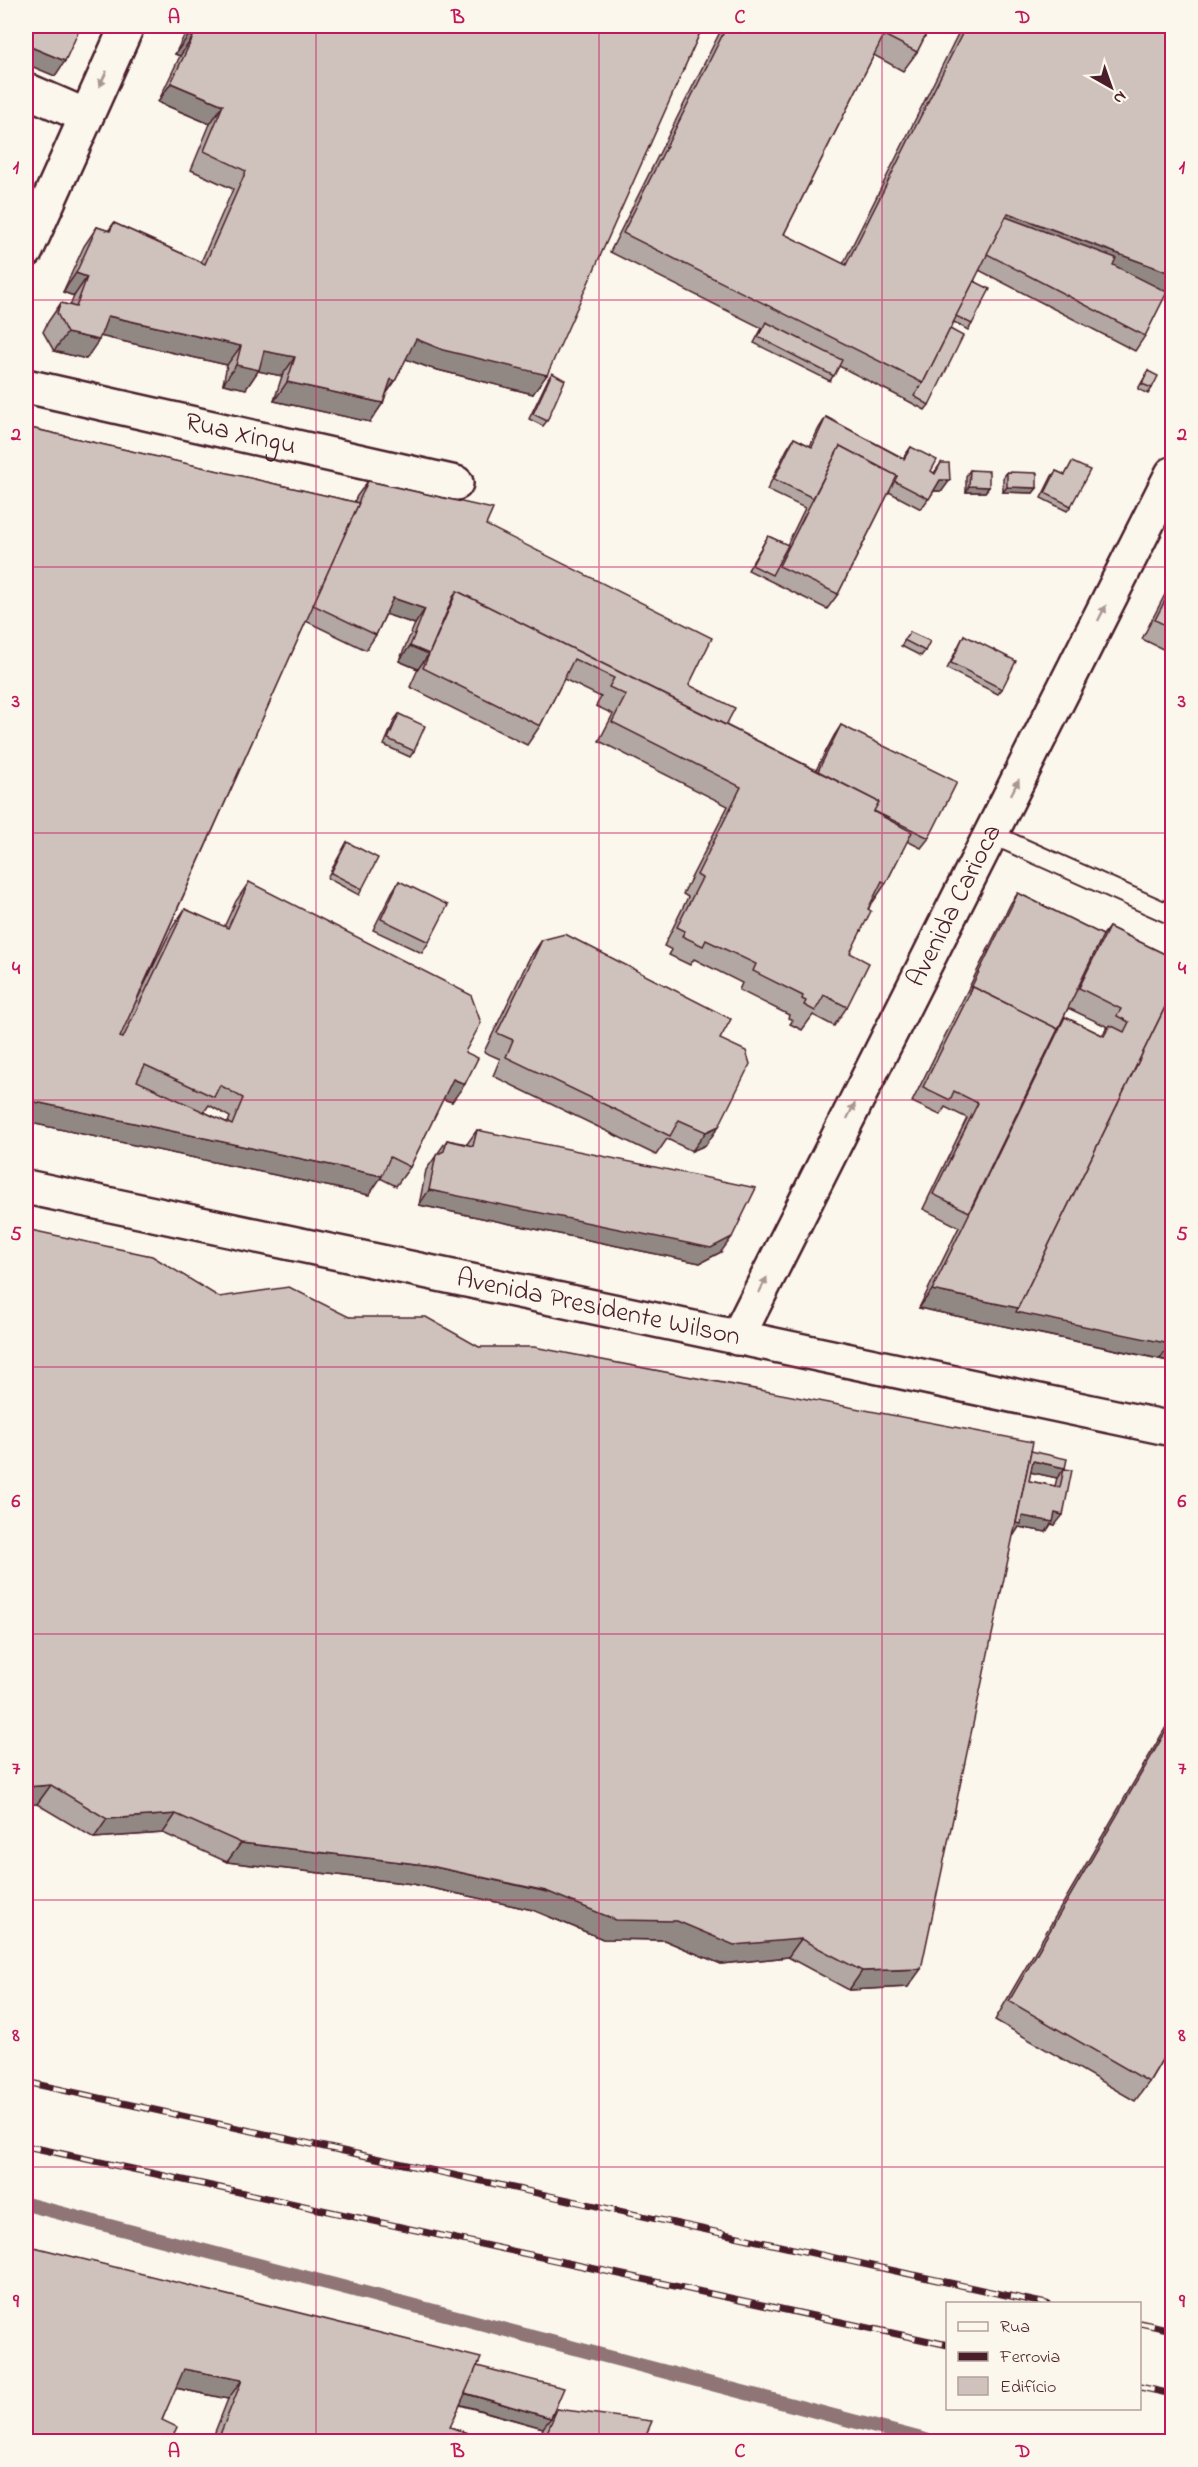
<svg xmlns="http://www.w3.org/2000/svg" width="1198" height="2467" viewBox="0 0 1198 2467" font-family="'Indie Flower',sans-serif">
<style>
.lines{fill:none;stroke-linecap:round;stroke-linejoin:round}
.stream{stroke:#907477;stroke-width:14}
.service-casing{stroke:#4a1f2b;stroke-width:22}
.minor-casing{stroke:#4a1f2b;stroke-width:38}
.tertiary-casing{stroke:#4a1f2b;stroke-width:38}
.secondary-casing{stroke:#4a1f2b;stroke-width:38}
.service{stroke:#fbf7ec;stroke-width:18}
.minor{stroke:#fbf7ec;stroke-width:33}
.tertiary{stroke:#fbf7ec;stroke-width:33}
.secondary{stroke:#fbf7ec;stroke-width:33}
.rail-casing{stroke:#4a1f2b;stroke-width:7}
.rail{stroke:#fbf7ec;stroke-width:4.5;stroke-dasharray:14;stroke-linecap:butt}
.wall{fill:#b2a7a2;stroke:#4a1f2b;stroke-width:1.5;fill-rule:evenodd}
.shaded-wall{fill:#918884;stroke:#4a1f2b;stroke-width:1.5}
.building{fill:#cfc2bc;stroke:#4a1f2b;stroke-width:1.5;fill-rule:evenodd}
.oneway{fill:#ab9695}
.grid{fill:none;stroke:#c2185b;stroke-width:1.5;stroke-opacity:0.55}
.labels{text-anchor:middle;dominant-baseline:central;stroke-width:4.5;stroke-linejoin:round;paint-order:stroke}
.street-label{font-size:27px;fill:#4a1f2b;stroke:#fbf7ec}
.neatline{fill:none;stroke:#c2185b;stroke-width:2}
.grid-label{font-size:20px;text-anchor:middle;font-weight:bold;fill:#c2185b}
</style>
<rect width="100%" height="100%" fill="#fbf7ec"/>
<filter id="ink" filterUnits="userSpaceOnUse"><feTurbulence type="fractalNoise" baseFrequency=".0167" numOctaves="2"/><feDisplacementMap in="SourceGraphic" scale="12" xChannelSelector="R" yChannelSelector="G"/><feConvolveMatrix kernelMatrix="1 2 1 2 8 2 1 2 1" color-interpolation-filters="sRGB"/></filter>
<g filter="url(#ink)">
<g class="lines">
<polyline class="stream" points="26,2204 933,2442"/>
<g class="service-casing">
<polyline id="service" points="991,834 1172,915"/>
</g>
<g class="minor-casing">
<g id="minor">
<polyline points="26,90 86,116"/>
<polyline points="26,251 127,26"/>
<path id="s1" d="M26,386L456,483"/>
</g>
</g>
<g class="tertiary-casing">
<g id="tertiary">
<path id="s2" d="M737,1338L1172,474"/>
</g>
</g>
<g class="secondary-casing">
<g id="secondary">
<path id="s3" d="M26,1187L1172,1429"/>
</g>
</g>
<use href="#service" class="service"/>
<use href="#minor" class="minor"/>
<use href="#tertiary" class="tertiary"/>
<use href="#secondary" class="secondary"/>
<g class="rail-casing">
<g id="rail">
<polyline points="26,2082 1047,2304"/>
<polyline points="26,2146 948,2345"/>
<polyline points="1140,2323 1172,2330"/>
<polyline points="1140,2387 1172,2394"/>
</g>
</g>
<use href="#rail" class="rail"/>
</g>
<g class="wall">
<polygon points="189,26 703,26 533,394 430,368 406,359 395,381 386,394 383,403 370,422 274,401 282,376 258,371 246,389 223,384 227,365 100,336 86,359 54,351 43,332 48,322 61,303 70,306 74,296 63,292 84,246 97,227 108,231 114,223 201,262 233,189 191,170 210,124 158,102 180,56 175,54"/>
<polygon points="723,26 930,26 917,52 903,71 874,55 784,234 843,264 962,26 1173,26 1165,295 1145,336 1135,351 979,270 974,281 972,324 968,330 954,322 950,329 929,405 925,410 910,402 839,366 830,381 754,343 762,328 610,252"/>
<polygon points="1148,371 1152,388 1148,394 1138,389"/>
<polygon points="552,373 547,421 543,426 529,419 548,379"/>
<polygon points="826,417 903,458 911,447 931,471 934,473 941,463 942,491 934,491 921,509 889,492 838,594 827,609 748,570 768,536 787,545 805,508 767,490 787,449 794,438 810,446 819,428"/>
<path d="M26,427L354,502L357,496L368,481L486,525L689,685L726,725L816,770L834,736L841,725L929,838L921,848L907,841L886,883L873,902L872,901L850,953L847,1007L834,1026L813,1015L802,1030L790,1024L793,1020L788,1018L789,1015L739,990L742,983L694,959L690,965L669,955L672,950L664,946L688,897L683,894L728,806L599,741L613,714L596,706L601,697L564,679L540,726L527,745L410,687L418,669L399,661L415,624L386,614L376,635L366,650L306,621L136,1002L172,928L185,909L224,927L236,901L249,882L465,1052L452,1102L443,1099L410,1167L396,1186L380,1178L369,1195L26,1122ZM209,1105L230,1117L228,1123L204,1112Z"/>
<polygon points="1072,462 1071,506 1067,511 1041,498 1052,476 1056,471 1065,475"/>
<polygon points="970,470 989,487 985,492 966,492 966,476"/>
<polygon points="1007,472 1037,488 1033,493 1003,492 1003,478"/>
<polygon points="1173,579 1173,654 1142,639"/>
<polygon points="910,632 925,651 921,656 901,646"/>
<polygon points="964,635 1002,689 998,694 947,669"/>
<polygon points="399,714 414,751 410,757 384,745 395,719"/>
<polygon points="347,842 362,889 359,895 327,878"/>
<polygon points="399,881 429,942 422,953 373,930 392,892"/>
<path d="M1018,893L1103,935L1109,927L1173,958V1362L919,1308L959,1227L923,1209L967,1118L945,1107L940,1115L912,1102L1011,903ZM1068,1008L1108,1027L1102,1035L1065,1017L1059,1027Z"/>
<polygon points="542,940 720,1039 706,1145 692,1151 667,1139 656,1155 493,1076 500,1059 484,1052 529,959"/>
<polygon points="477,1130 721,1252 700,1263 419,1205 426,1170 447,1140 467,1144"/>
<path d="M26,1229L219,1297L349,1317L479,1347L1031,1451L1065,1468L1055,1525L1051,1524L1046,1532L1019,1527L1013,1534L908,1987L849,1990L788,1957L721,1964L664,1940L603,1939L533,1910L413,1884L227,1862L163,1833L94,1838L37,1804L26,1805ZM1030,1472L1057,1478L1055,1486L1029,1481Z"/>
<polygon points="1173,1715 1173,2041 1149,2082 1135,2101 995,2020"/>
<polygon points="26,2245 477,2366 551,2418 557,2409 643,2442 538,2442 543,2428 460,2405 450,2427 493,2442 211,2442 228,2399 175,2388 162,2420 170,2442"/>
</g>
<g class="shaded-wall">
<polygon points="189,35 193,37 180,56 175,54"/>
<polygon points="26,45 65,61 55,76 26,64"/>
<polygon points="171,83 223,105 210,124 158,102"/>
<polygon points="1008,213 1173,274 1173,297 997,233"/>
<polygon points="76,273 87,277 74,296 63,292"/>
<polygon points="108,316 241,346 227,365 95,335"/>
<polygon points="67,333 99,340 86,359 54,351"/>
<polygon points="416,339 547,375 533,394 430,368 403,358"/>
<polygon points="264,351 295,357 282,376 258,371 246,389 223,384 236,365"/>
<polygon points="391,379 395,381 382,400"/>
<polygon points="287,382 383,403 370,422 274,401"/>
<polygon points="940,480 950,480 942,491 933,491"/>
<polygon points="969,486 989,487 985,492 966,492"/>
<polygon points="1007,487 1037,488 1033,493 1003,492"/>
<polygon points="393,598 425,609 415,624 382,613"/>
<polygon points="410,646 429,654 418,669 399,661"/>
<polygon points="453,1079 465,1084 452,1102 439,1098"/>
<polygon points="26,1100 382,1176 369,1195 26,1122"/>
<polygon points="719,1126 706,1145 692,1151 706,1132"/>
<polygon points="429,1190 732,1237 721,1252 700,1263 419,1205"/>
<polygon points="932,1290 1018,1308 1170,1344 1160,1359 919,1308"/>
<polygon points="1173,1341 1173,1362 1160,1359"/>
<polygon points="1033,1461 1065,1468 1057,1478 1025,1471"/>
<polygon points="1055,1513 1063,1515 1055,1525 1051,1524 1046,1532 1019,1527 1014,1535 1004,1532 1022,1516"/>
<polygon points="51,1785 37,1804 26,1805 26,1787"/>
<polygon points="176,1814 163,1833 94,1838 107,1819"/>
<polygon points="241,1843 426,1865 677,1921 801,1939 788,1957 721,1964 664,1940 603,1939 533,1910 413,1884 227,1862"/>
<polygon points="921,1969 908,1987 849,1990 862,1971"/>
<polygon points="184,2369 242,2380 228,2399 171,2387"/>
<polygon points="463,2393 551,2418 543,2428 455,2403"/>
</g>
<g class="building">
<polygon points="26,26 81,26 65,61 26,45"/>
<polygon points="193,26 703,26 547,375 443,350 416,339 395,381 391,379 383,403 287,382 295,357 264,351 259,370 236,365 241,346 108,316 99,340 67,333 57,313 61,303 76,307 87,277 76,273 97,227 110,231 114,223 205,264 246,171 204,151 223,105 171,83 193,37 189,35"/>
<polygon points="727,26 930,26 917,52 884,35 784,234 846,265 966,26 1173,26 1173,274 1008,213 923,383 623,233"/>
<polygon points="26,113 33,116 26,133"/>
<polygon points="1006,217 1116,258 1113,265 1167,292 1145,336 987,254"/>
<polygon points="974,281 990,289 972,324 956,316"/>
<polygon points="766,322 842,360 834,376 758,337"/>
<polygon points="950,329 963,336 929,405 914,396 923,383"/>
<polygon points="1148,371 1158,376 1152,388 1142,384"/>
<polygon points="552,373 565,380 547,421 533,414"/>
<polygon points="826,417 904,459 911,447 937,460 931,471 935,474 941,463 949,463 950,480 940,480 929,499 894,481 897,476 840,446 813,498 774,479 794,438 812,447"/>
<path d="M26,427L359,503L120,1037L123,1038L185,909L228,928L249,882L471,995L481,1023L465,1052L478,1058L465,1084L453,1079L410,1167L390,1157L382,1176L26,1100ZM145,1065L214,1097L220,1085L243,1098L232,1125L137,1081Z"/>
<polygon points="840,446 897,476 838,594 779,566"/>
<polygon points="1072,462 1090,470 1071,506 1045,493 1056,471 1065,475"/>
<polygon points="970,470 989,471 989,487 969,486"/>
<polygon points="1007,472 1037,473 1037,488 1007,487"/>
<polygon points="368,481 493,509 486,525 712,638 689,685 735,708 726,725 457,591 454,595 429,654 410,646 425,609 393,598 376,635 313,605 359,503 358,503"/>
<polygon points="768,536 788,545 772,575 752,565"/>
<polygon points="1173,585 1173,629 1155,620"/>
<polygon points="457,591 879,802 874,812 912,832 886,883 882,881 868,909 871,911 850,953 869,963 847,1007 824,995 815,1011 804,1005 806,1001 802,999 803,996 753,971 756,964 706,940 703,946 682,936 685,931 677,927 702,878 697,875 741,787 612,722 626,695 609,687 614,678 574,659 540,726 423,668"/>
<polygon points="910,632 930,641 925,651 904,640"/>
<polygon points="964,635 1016,661 1002,689 951,663"/>
<polygon points="399,714 425,726 414,751 388,739"/>
<polygon points="841,725 957,782 929,838 874,811 879,802 818,771"/>
<polygon points="347,842 378,858 362,889 331,873"/>
<polygon points="399,881 448,905 429,942 381,919"/>
<polygon points="1018,893 1103,935 1058,1029 973,987 969,992"/>
<polygon points="1109,927 1173,958 1173,991 1018,1308 932,1290 1065,1017 1104,1036 1110,1025 1124,1032 1129,1022 1117,1016 1121,1009 1079,988"/>
<polygon points="565,934 731,1019 720,1039 746,1051 750,1064 719,1126 706,1132 679,1120 670,1136 506,1057 513,1040 497,1033 542,940"/>
<polygon points="973,987 1058,1029 969,1212 933,1194 978,1103 954,1091 950,1100 923,1087"/>
<polygon points="1173,991 1173,1340 1170,1344 1016,1312 1018,1308"/>
<polygon points="477,1130 756,1188 732,1237 711,1248 429,1190 436,1155 444,1151 447,1140 473,1146"/>
<polygon points="26,1229 152,1256 219,1297 289,1287 349,1317 426,1317 479,1347 534,1347 1033,1442 921,1969 862,1971 801,1939 734,1945 677,1921 616,1920 546,1891 426,1865 241,1843 176,1814 107,1819 51,1785 26,1787"/>
<polygon points="1031,1451 1067,1459 1065,1468 1033,1461 1029,1481 1060,1487 1064,1469 1072,1470 1063,1515 1055,1513 1053,1522 1022,1516 1021,1524 1016,1523"/>
<polygon points="1173,1719 1173,2041 1149,2082 1009,2001"/>
<polygon points="26,2245 481,2358 450,2427 493,2442 217,2442 242,2380 184,2369 162,2420 177,2427 170,2442 26,2442"/>
<polygon points="477,2366 564,2388 551,2418 465,2393"/>
<polygon points="557,2409 652,2421 643,2442 543,2442"/>
</g>
<defs><path id="oneway-solid" d="M-6-.8H1V-3.2L6.5 0L1 3.2V.8H-6Z" transform="scale(1.5)"/></defs>
<g class="oneway">
<use href="#oneway-solid" transform="translate(103 79) rotate(115)"/>
<use href="#oneway-solid" transform="translate(1102 613) rotate(-63)"/>
<use href="#oneway-solid" transform="translate(1015 787) rotate(-63)"/>
<use href="#oneway-solid" transform="translate(851 1111) rotate(-63)"/>
<use href="#oneway-solid" transform="translate(763 1285) rotate(-63)"/>
</g>
</g>
<path class="grid" d="M316,26V2442M599,26V2442M882,26V2442M26,300H1172M26,567H1172M26,833H1172M26,1100H1172M26,1367H1172M26,1634H1172M26,1900H1172M26,2167H1172"/>
<g class="labels">
<g class="street-label">
<text stroke="none"><textPath href="#s1" startOffset="220">Rua Xingu</textPath></text>
<text stroke="none"><textPath href="#s2" startOffset="484">Avenida Carioca</textPath></text>
<text stroke="none"><textPath href="#s3" startOffset="585">Avenida Presidente Wilson</textPath></text>
</g>
</g>
<rect width="1198" height="2467" fill="none" stroke="#fbf7ec" stroke-width="66"/>
<rect x="946" y="2302" width="195" height="108" fill="#fbf7ec" stroke="#b4a19f" stroke-width="1.5"/>
<rect x="958" y="2322" width="30" height="9" fill="#fbf7ec" stroke="#b4a19f" stroke-width="1.5"/>
<text x="1000" y="2332" font-size="18" fill="#4a1f2b">Rua</text>
<rect x="958" y="2352" width="30" height="9" fill="#4a1f2b" stroke="#b4a19f" stroke-width="1.5"/>
<text x="1000" y="2362" font-size="18" fill="#4a1f2b">Ferrovia</text>
<rect x="958" y="2377" width="30" height="18" fill="#cfc2bc" stroke="#b4a19f" stroke-width="1.5"/>
<text x="1000" y="2392" font-size="18" fill="#4a1f2b">Edifício</text>
<g transform="translate(1111 87) rotate(140)" stroke="#fbf7ec" stroke-width="4.5" paint-order="stroke">
<path d="M0-4.5L10 22L0 15L-10 22Z" fill="#4a1f2b"/>
<text y="-9" font-size="16" font-weight="bold" text-anchor="middle" fill="#4a1f2b">N</text>
</g>
<rect x="33" y="33" width="1132" height="2401" class="neatline"/>
<g class="grid-label">
<text x="174" y="23">A</text>
<text x="458" y="23">B</text>
<text x="740" y="23">C</text>
<text x="1023" y="23">D</text>
<text x="16" y="173">1</text>
<text x="1182" y="173">1</text>
<text x="16" y="440">2</text>
<text x="1182" y="440">2</text>
<text x="16" y="707">3</text>
<text x="1182" y="707">3</text>
<text x="16" y="974">4</text>
<text x="1182" y="974">4</text>
<text x="16" y="1240">5</text>
<text x="1182" y="1240">5</text>
<text x="16" y="1507">6</text>
<text x="1182" y="1507">6</text>
<text x="16" y="1774">7</text>
<text x="1182" y="1774">7</text>
<text x="16" y="2041">8</text>
<text x="1182" y="2041">8</text>
<text x="16" y="2307">9</text>
<text x="1182" y="2307">9</text>
<text x="174" y="2457">A</text>
<text x="458" y="2457">B</text>
<text x="740" y="2457">C</text>
<text x="1023" y="2457">D</text>
</g>
</svg>
